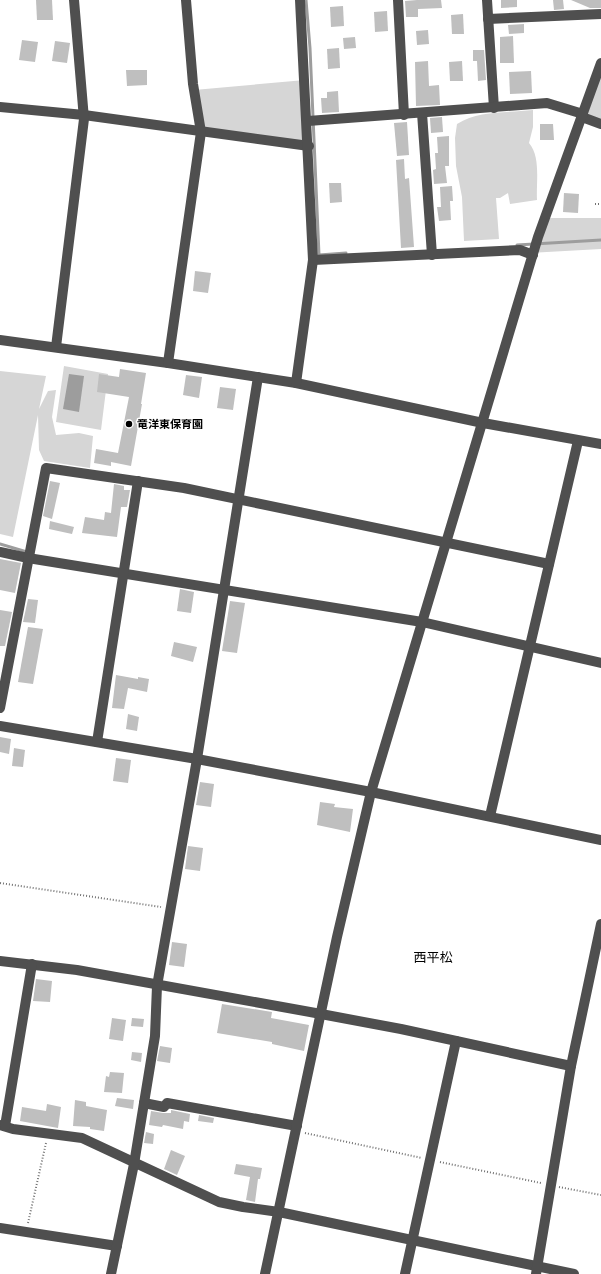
<svg xmlns="http://www.w3.org/2000/svg" width="601" height="1274" viewBox="0 0 601 1274" font-family="'Fira Sans','Noto Sans JP',sans-serif">
<style>
.green{fill:#d6d6d6}
.water{fill:#9d9d9d}
.lines{fill:none;stroke-linecap:round;stroke-linejoin:round}
.stream{stroke:#9d9d9d;stroke-width:3}
.building{fill:#bfbfbf}
.path{stroke:#717171;stroke-width:2;stroke-dasharray:1 2;stroke-linecap:butt}
.minor{stroke:#4f4f4f;stroke-width:10}
.poi-dot{fill:#000;stroke:#fff;stroke-width:1.5}
.labels{text-anchor:middle;dominant-baseline:central;stroke-width:3;stroke-linejoin:round;paint-order:stroke}
.poi-label{font-size:11px;font-weight:bold;fill:#000;stroke:#fff;text-anchor:start}
.quarter-label{font-size:13px;fill:#000;stroke:#fff}
</style>
<rect width="100%" height="100%" fill="#fff"/>
<g class="green">
<polygon points="601,64 601,122 583,114"/>
<polygon points="305,80 302,145 201,132 194,90"/>
<path d="M533,110V127L529,143C541,157 536,182 537,200L510,204L508,193L500,198H496L499,239L464,241L462,197L456,166L455,138L457,124C479,110 507,113 533,110Z"/>
<polygon points="545,218 601,218 601,249 529,253"/>
<polygon points="64,366 108,374 101,430 56,422"/>
<polygon points="0,371 46,376 39,409 48,391 56,390 52,417 56,435 79,433 93,436 90,468 44,461 39,450 38,415 13,537 0,534"/>
</g>
<polygon class="water" points="69,374 84,376 79,412 63,409"/>
<g class="lines">
<g class="stream">
<polyline points="306,0 310,48 319,255 346,253"/>
<polyline points="517,245 601,240"/>
<polyline points="0,544 27,552"/>
</g>
</g>
<g class="building">
<polygon points="36,0 52,0 53,20 37,20"/>
<polygon points="417,0 441,0 442,8 418,9 418,17 406,17 405,1"/>
<polygon points="501,0 517,0 517,7 501,8"/>
<polygon points="553,0 563,0 564,9 554,10"/>
<polygon points="571,0 601,0 601,8 590,8"/>
<polygon points="343,6 344,26 331,27 330,7"/>
<polygon points="387,11 388,31 375,32 374,12"/>
<polygon points="463,14 464,34 452,34 451,15"/>
<polygon points="524,24 524,33 509,34 508,25"/>
<polygon points="428,30 429,44 417,45 416,31"/>
<polygon points="513,36 514,63 500,63 500,37"/>
<polygon points="355,37 356,48 344,49 343,38"/>
<polygon points="22,40 38,42 35,62 19,60"/>
<polygon points="55,41 70,43 67,63 52,61"/>
<polygon points="339,48 340,68 328,69 327,49"/>
<polygon points="473,50 484,50 486,80 478,81 477,61 473,61"/>
<polygon points="428,61 429,86 439,85 440,105 416,106 415,62"/>
<polygon points="462,61 463,81 450,81 449,62"/>
<polygon points="126,70 147,70 147,85 127,86"/>
<polygon points="531,71 532,93 510,94 509,72"/>
<polygon points="338,91 339,112 322,113 321,98 327,98 327,92"/>
<polygon points="442,117 443,132 431,133 430,118"/>
<polygon points="407,122 409,155 397,156 394,123"/>
<polygon points="540,124 553,124 554,140 540,140"/>
<polygon points="449,136 449,166 445,166 447,183 434,184 433,170 436,169 435,153 438,153 437,137"/>
<polygon points="404,159 405,179 409,178 414,247 401,248 396,160"/>
<polygon points="329,183 341,183 342,202 330,203"/>
<polygon points="452,186 453,201 450,201 451,220 439,221 437,207 441,207 440,187"/>
<polygon points="564,193 579,194 578,213 563,212"/>
<polygon points="195,271 211,273 208,293 193,291"/>
<polygon points="120,369 146,373 141,404 142,404 131,466 111,462 111,466 94,463 96,449 118,453 129,397 97,392 99,374 119,377"/>
<polygon points="186,375 202,377 199,398 183,395"/>
<polygon points="220,387 236,389 233,410 217,408"/>
<polygon points="50,481 60,483 52,519 43,516"/>
<polygon points="114,484 124,486 124,490 130,490 127,507 121,507 117,537 82,533 85,517 104,520 105,512 111,513"/>
<polygon points="50,521 74,527 72,534 49,529"/>
<polygon points="0,559 21,563 15,593 0,590"/>
<polygon points="180,589 194,592 191,613 177,611"/>
<polygon points="28,599 38,600 35,623 23,622"/>
<polygon points="230,601 245,603 237,653 222,651"/>
<polygon points="0,610 12,612 5,646 0,646"/>
<polygon points="28,627 43,629 33,684 18,682"/>
<polygon points="174,642 197,647 193,662 171,656"/>
<polygon points="116,675 138,679 138,677 149,679 147,692 128,688 124,709 112,708"/>
<polygon points="128,714 139,717 137,731 126,729"/>
<polygon points="0,737 11,739 9,754 0,752"/>
<polygon points="14,748 25,750 23,767 12,766"/>
<polygon points="116,758 131,760 128,783 113,781"/>
<polygon points="200,782 214,784 211,807 196,805"/>
<polygon points="320,802 335,804 334,807 353,809 350,832 317,825"/>
<polygon points="188,846 203,848 200,871 185,869"/>
<polygon points="172,942 187,944 184,967 169,965"/>
<polygon points="36,979 52,981 50,1002 33,1001"/>
<polygon points="222,1004 272,1012 271,1018 309,1025 304,1051 272,1044 272,1042 217,1033"/>
<polygon points="112,1018 126,1020 123,1041 109,1039"/>
<polygon points="132,1018 144,1019 143,1027 131,1026"/>
<polygon points="160,1046 172,1048 170,1063 157,1061"/>
<polygon points="132,1052 142,1053 141,1062 131,1060"/>
<polygon points="110,1072 124,1073 122,1093 104,1092 106,1076 109,1077"/>
<polygon points="117,1098 134,1100 133,1109 115,1106"/>
<polygon points="75,1100 86,1102 86,1106 107,1110 104,1131 90,1129 90,1127 73,1126"/>
<polygon points="47,1104 61,1107 58,1128 20,1121 22,1107 46,1111"/>
<polygon points="171,1110 190,1114 189,1122 184,1121 183,1129 163,1125 162,1127 149,1125 151,1111 163,1113 171,1113"/>
<polygon points="199,1115 214,1118 213,1123 198,1121"/>
<polygon points="146,1132 154,1134 153,1144 144,1143"/>
<polygon points="171,1150 185,1156 177,1175 164,1169"/>
<polygon points="236,1164 262,1168 260,1179 258,1179 255,1202 246,1200 250,1177 234,1174"/>
</g>
<g class="lines">
<g class="path">
<polyline points="595,204 601,204"/>
<polyline points="0,883 161,907"/>
<polyline points="305,1133 422,1158"/>
<polyline points="440,1162 541,1183"/>
<polyline points="559,1187 601,1195"/>
<polyline points="28,1223 46,1143"/>
</g>
<g class="minor">
<polyline points="398,0 404,115"/>
<polyline points="487,0 494,108"/>
<polyline points="488,19 601,14"/>
<polyline points="0,107 84,115 309,146"/>
<polyline points="422,113 432,255"/>
<polyline points="582,117 601,124"/>
<polyline points="308,121 547,103 583,114"/>
<polyline points="313,260 520,250 533,255"/>
<polyline points="0,340 168,363 296,383 483,423 601,444"/>
<polyline points="56,347 84,119 74,0"/>
<polyline points="168,363 201,132 193,84 186,0"/>
<polyline points="296,383 313,260 300,0"/>
<polyline points="0,552 28,558 422,622 601,663"/>
<polyline points="0,708 46,468 184,488 549,564"/>
<polyline points="0,726 197,759 371,792 601,840"/>
<polyline points="97,742 138,481"/>
<polyline points="490,816 578,441"/>
<polyline points="0,961 77,970 321,1014 401,1029 571,1066"/>
<polyline points="144,1103 164,1107 167,1103 297,1126"/>
<polyline points="0,1125 13,1129 82,1138 219,1202 243,1207 279,1212 574,1274"/>
<polyline points="5,1126 32,964"/>
<polyline points="0,1228 117,1246"/>
<polyline points="111,1274 134,1164 144,1103 155,1036 157,986 197,759 258,377"/>
<polyline points="265,1274 337,937 371,792 538,237 601,63"/>
<polyline points="405,1274 456,1041"/>
<polyline points="536,1274 571,1066 601,924"/>
</g>
</g>
<circle class="poi-dot" cx="129" cy="424" r="4"/>
<g class="labels">
<g class="poi-label">
<text x="137" y="424">竜洋東保育園</text>
</g>
<g class="quarter-label">
<text x="433" y="957">西平松</text>
</g>
</g>
</svg>
